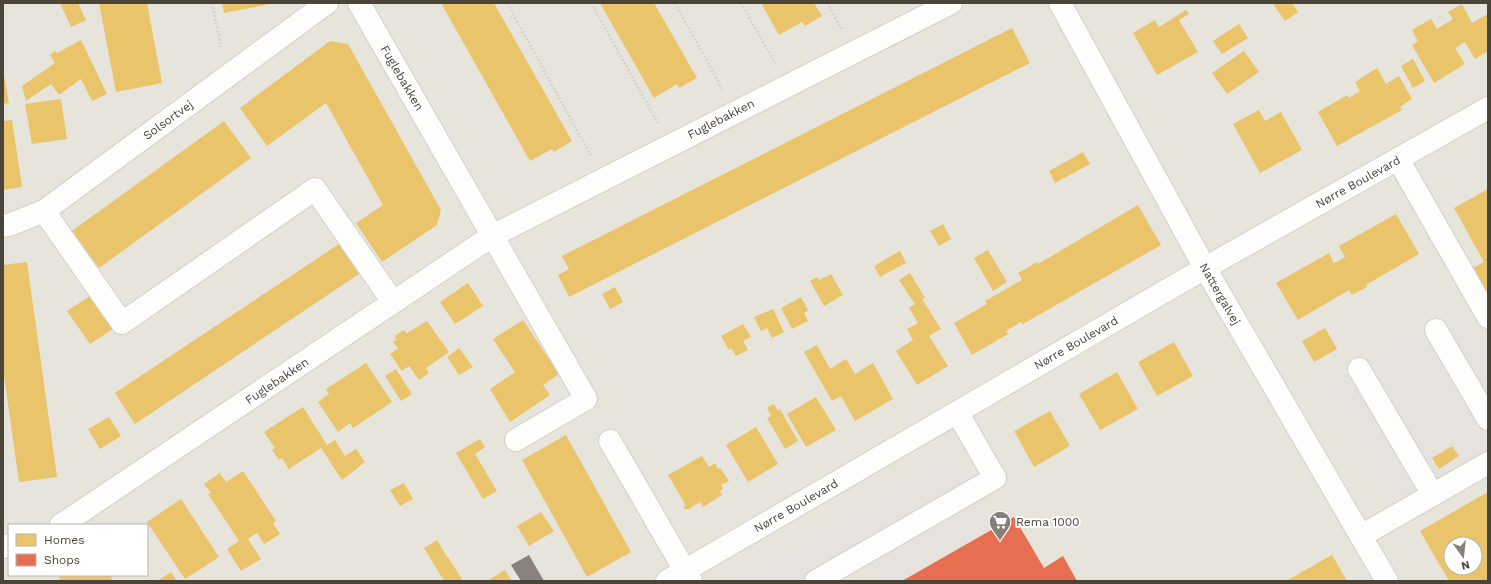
<svg xmlns="http://www.w3.org/2000/svg" width="1491" height="584" viewBox="0 0 1491 584" font-family="'Work Sans',sans-serif">
<style>
.residential{fill:#e7e4dc;fill-rule:evenodd}
.parking{fill:#e6e3df}
.homes{fill:#e9c46a;fill-rule:evenodd}
.shops{fill:#e76f51}
.industry{fill:#8a817c}
.lines{fill:none;stroke-linecap:round;stroke-linejoin:round}
.minor-casing{stroke:#d2d0cb;stroke-width:24}
.path{stroke:#d3d2cc;stroke-width:2.5;stroke-dasharray:2 2;stroke-linecap:butt}
.minor{stroke:#fdfdfc;stroke-width:22}
.labels{text-anchor:middle;dominant-baseline:central;stroke-width:4;stroke-linejoin:round;paint-order:stroke}
.street-label{font-size:12px;fill:#4b4439;stroke:#fff}
.poi-label{font-size:12px;fill:#4b4439;stroke:#fff;text-anchor:start}
</style>
<rect width="100%" height="100%" fill="#f4f2ee"/>
<path class="residential" d="M3,3H1488V581H3ZM9,525H147V575H9ZM1451,544H1475V568H1451Z"/>
<g class="parking">
<polygon points="1459,303 1488,353 1488,475 1407,523 1324,382"/>
<polygon points="954,453 996,527 902,581 879,581 870,565 841,581 730,581"/>
</g>
<g class="homes">
<polygon points="60,3 78,3 86,20 71,27"/>
<polygon points="99,3 147,3 162,83 116,92"/>
<polygon points="222,3 270,3 270,4 224,13"/>
<polygon points="441,3 494,3 572,141 554,152 552,149 530,161"/>
<polygon points="600,3 654,3 697,78 679,88 677,84 654,98"/>
<polygon points="761,3 814,3 822,16 805,26 802,22 779,35"/>
<polygon points="1274,3 1292,3 1298,12 1285,21 1273,4"/>
<polygon points="1462,4 1472,23 1488,14 1488,51 1475,59 1465,42 1455,48 1465,64 1434,83 1412,45 1418,41 1412,30 1431,19 1437,29 1453,19 1448,12"/>
<polygon points="1186,10 1189,14 1179,20 1198,52 1157,75 1133,33 1155,20 1159,27"/>
<polygon points="1239,24 1248,38 1222,54 1213,41"/>
<polygon points="1012,28 1030,63 569,297 558,275 569,269 562,256"/>
<polygon points="81,40 107,94 92,101 81,79 59,95 51,84 26,101 22,86 55,63 50,55 55,51 57,53"/>
<polygon points="330,41 348,44 441,210 437,225 382,262 356,223 383,205 326,103 267,146 240,108"/>
<polygon points="1244,51 1259,72 1227,94 1212,73"/>
<polygon points="1413,59 1425,81 1413,88 1401,66"/>
<polygon points="1377,68 1386,84 1399,76 1412,99 1400,107 1402,110 1337,146 1318,112 1347,95 1349,98 1360,91 1355,82"/>
<polygon points="3,70 9,103 3,104"/>
<polygon points="61,99 67,139 32,144 25,104"/>
<polygon points="1259,110 1265,121 1281,112 1302,150 1260,173 1233,124"/>
<polygon points="12,120 22,187 3,190 3,121"/>
<polygon points="224,121 251,158 99,268 72,231"/>
<polygon points="1083,152 1090,164 1055,183 1049,171"/>
<polygon points="1488,189 1488,294 1473,268 1484,262 1454,208"/>
<polygon points="1138,205 1161,245 1023,324 1021,322 1006,331 1008,334 972,355 954,323 987,304 985,301 1022,280 1018,273 1037,262 1038,264"/>
<polygon points="1396,214 1419,254 1366,285 1367,287 1352,295 1349,290 1298,320 1276,283 1329,253 1334,263 1345,257 1339,246"/>
<polygon points="943,224 951,239 939,246 930,231"/>
<polygon points="339,244 359,274 135,424 115,393"/>
<polygon points="988,250 1007,282 993,291 974,258"/>
<polygon points="900,251 906,263 880,277 874,266"/>
<polygon points="27,262 57,477 19,482 3,369 3,265"/>
<polygon points="910,273 925,298 922,299 941,329 929,336 948,366 917,385 896,351 913,340 907,329 918,323 909,308 915,304 899,280"/>
<polygon points="831,274 843,295 824,306 810,281 817,277 819,280"/>
<polygon points="468,283 483,306 455,324 440,302"/>
<polygon points="615,287 623,302 610,309 602,294"/>
<polygon points="93,294 116,327 90,344 67,311"/>
<polygon points="801,297 808,310 804,313 808,321 792,329 781,308"/>
<polygon points="773,309 784,332 772,338 767,328 761,331 754,317"/>
<polygon points="523,320 559,374 543,385 550,395 510,422 490,389 515,372 493,339"/>
<polygon points="427,321 449,352 426,368 429,373 419,380 409,366 402,371 390,354 398,348 393,342 396,340 395,336 403,330 407,333"/>
<polygon points="743,324 751,337 743,341 748,350 736,356 731,348 729,350 721,336"/>
<polygon points="1325,328 1337,349 1314,362 1302,341"/>
<polygon points="1174,342 1193,376 1157,396 1138,362"/>
<polygon points="817,345 830,369 846,359 855,374 873,363 893,399 855,421 841,396 832,401 804,352"/>
<polygon points="459,348 473,367 459,375 447,357"/>
<polygon points="366,363 392,402 353,428 350,423 338,432 318,402 329,394 326,389"/>
<polygon points="396,369 412,394 401,401 385,376"/>
<polygon points="1117,372 1138,409 1100,430 1079,394"/>
<polygon points="816,397 836,430 806,447 787,414"/>
<polygon points="774,404 778,411 780,409 798,441 785,449 767,418 771,416 767,408"/>
<polygon points="303,407 327,445 335,440 345,456 356,449 365,462 342,480 321,448 289,469 282,458 279,460 272,450 275,448 264,432"/>
<polygon points="1050,411 1070,446 1034,467 1014,431"/>
<polygon points="109,417 121,436 100,449 88,429"/>
<polygon points="756,427 778,464 748,482 726,445"/>
<polygon points="566,435 631,552 587,577 522,460"/>
<polygon points="480,439 485,447 475,454 497,491 483,499 456,453"/>
<polygon points="1452,446 1459,456 1439,469 1432,458"/>
<polygon points="702,456 709,467 715,463 718,469 720,468 729,481 721,485 723,489 720,491 722,495 703,507 700,502 689,509 684,509 685,504 668,475"/>
<polygon points="243,471 276,521 273,523 280,534 264,544 257,533 248,539 261,559 241,571 227,549 239,541 208,494 211,493 204,484 220,473 226,482"/>
<polygon points="404,483 413,499 400,506 390,490"/>
<path d="M1488,492V581H1449L1420,531ZM1451,544H1475V568H1451Z"/>
<polygon points="181,499 219,557 185,579 147,522"/>
<polygon points="541,512 554,531 529,546 517,526"/>
<polygon points="437,540 447,557 448,557 463,581 444,581 424,548"/>
<polygon points="1332,555 1347,581 1286,581"/>
<polygon points="505,570 512,581 487,581"/>
<polygon points="171,572 177,581 157,581"/>
<polygon points="59,575 111,575 112,581 60,581"/>
</g>
<polygon class="shops" points="1014,517 1044,568 1063,556 1077,581 902,581"/>
<polygon class="industry" points="529,555 544,581 521,581 511,565"/>
<g class="lines">
<g class="minor-casing">
<g id="minor">
<polyline points="359,3 586,399 516,440"/>
<polyline points="1060,3 1205,268 1387,581"/>
<polyline points="1398,159 1488,317"/>
<polyline points="44,211 122,323 315,189 393,302"/>
<polyline points="3,226 9,225 44,211 327,3"/>
<polyline points="1436,330 1488,419"/>
<polyline points="1359,369 1433,495"/>
<polyline points="610,441 691,581"/>
<polyline points="61,525 492,236 951,3"/>
<polyline points="1361,536 1488,463"/>
<polyline points="3,547 9,545"/>
<polyline points="667,581 1205,268 1488,108"/>
<polyline points="816,581 995,478 957,412"/>
</g>
</g>
<g class="path">
<polyline points="212,3 221,47"/>
<polyline points="507,3 591,156"/>
<polyline points="591,3 658,123"/>
<polyline points="675,3 723,90"/>
<polyline points="741,3 775,63"/>
<polyline points="827,3 842,29"/>
</g>
<use href="#minor" class="minor"/>
</g>
<defs>
<g id="supermarket-pin" transform="scale(1.15)"><path d="M0 17L-7.5 6A9.5 9.5 0 1 1 7.5 6Z" fill="#868178" stroke="#fff"/><path d="M-6-5.5h2.5l.6 2H6L4.5 2H-2.5L-4.4-4H-6ZM-1.5 3.2a1.3 1.3 0 1 0 .1 0ZM3 3.2a1.3 1.3 0 1 0 .1 0Z" fill="#fff"/></g>
</defs>
<g fill-rule="evenodd">
<use href="#supermarket-pin" x="1000" y="522"/>
</g>
<g class="labels">
<g class="street-label">
<text transform="translate(402 78) rotate(60)">Fuglebakken</text>
<text transform="translate(721 119) rotate(-27)">Fuglebakken</text>
<text transform="translate(168 120) rotate(-36)">Solsortvej</text>
<text transform="translate(1358 182) rotate(-29)">Nørre Boulevard</text>
<text transform="translate(1220 294) rotate(60)">Nattergalvej</text>
<text transform="translate(1076 343) rotate(-30)">Nørre Boulevard</text>
<text transform="translate(277 381) rotate(-34)">Fuglebakken</text>
<text transform="translate(796 506) rotate(-30)">Nørre Boulevard</text>
</g>
<g class="poi-label">
<text x="1016" y="522">Rema 1000</text>
</g>
</g>
<rect width="1491" height="584" fill="none" stroke="#4b4439" stroke-width="8"/>
<rect x="8" y="524" width="140" height="52" fill="#ffffff" stroke="#b7b4b0"/>
<rect x="16" y="534" width="20" height="12" fill="#e9c46a" stroke="#b7b4b0"/>
<text x="44" y="544" font-size="12" fill="#4b4439">Homes</text>
<rect x="16" y="554" width="20" height="12" fill="#e76f51" stroke="#b7b4b0"/>
<text x="44" y="564" font-size="12" fill="#4b4439">Shops</text>
<g transform="translate(1463 556) rotate(165)"><circle r="19" fill="#ffffff" stroke="#b7b4b0"/>
<path d="M0-3L7 15L0 10L-7 15Z" fill="#868178"/>
<text y="-6" font-size="11" font-weight="bold" text-anchor="middle" fill="#4b4439">N</text>
</g>
</svg>
